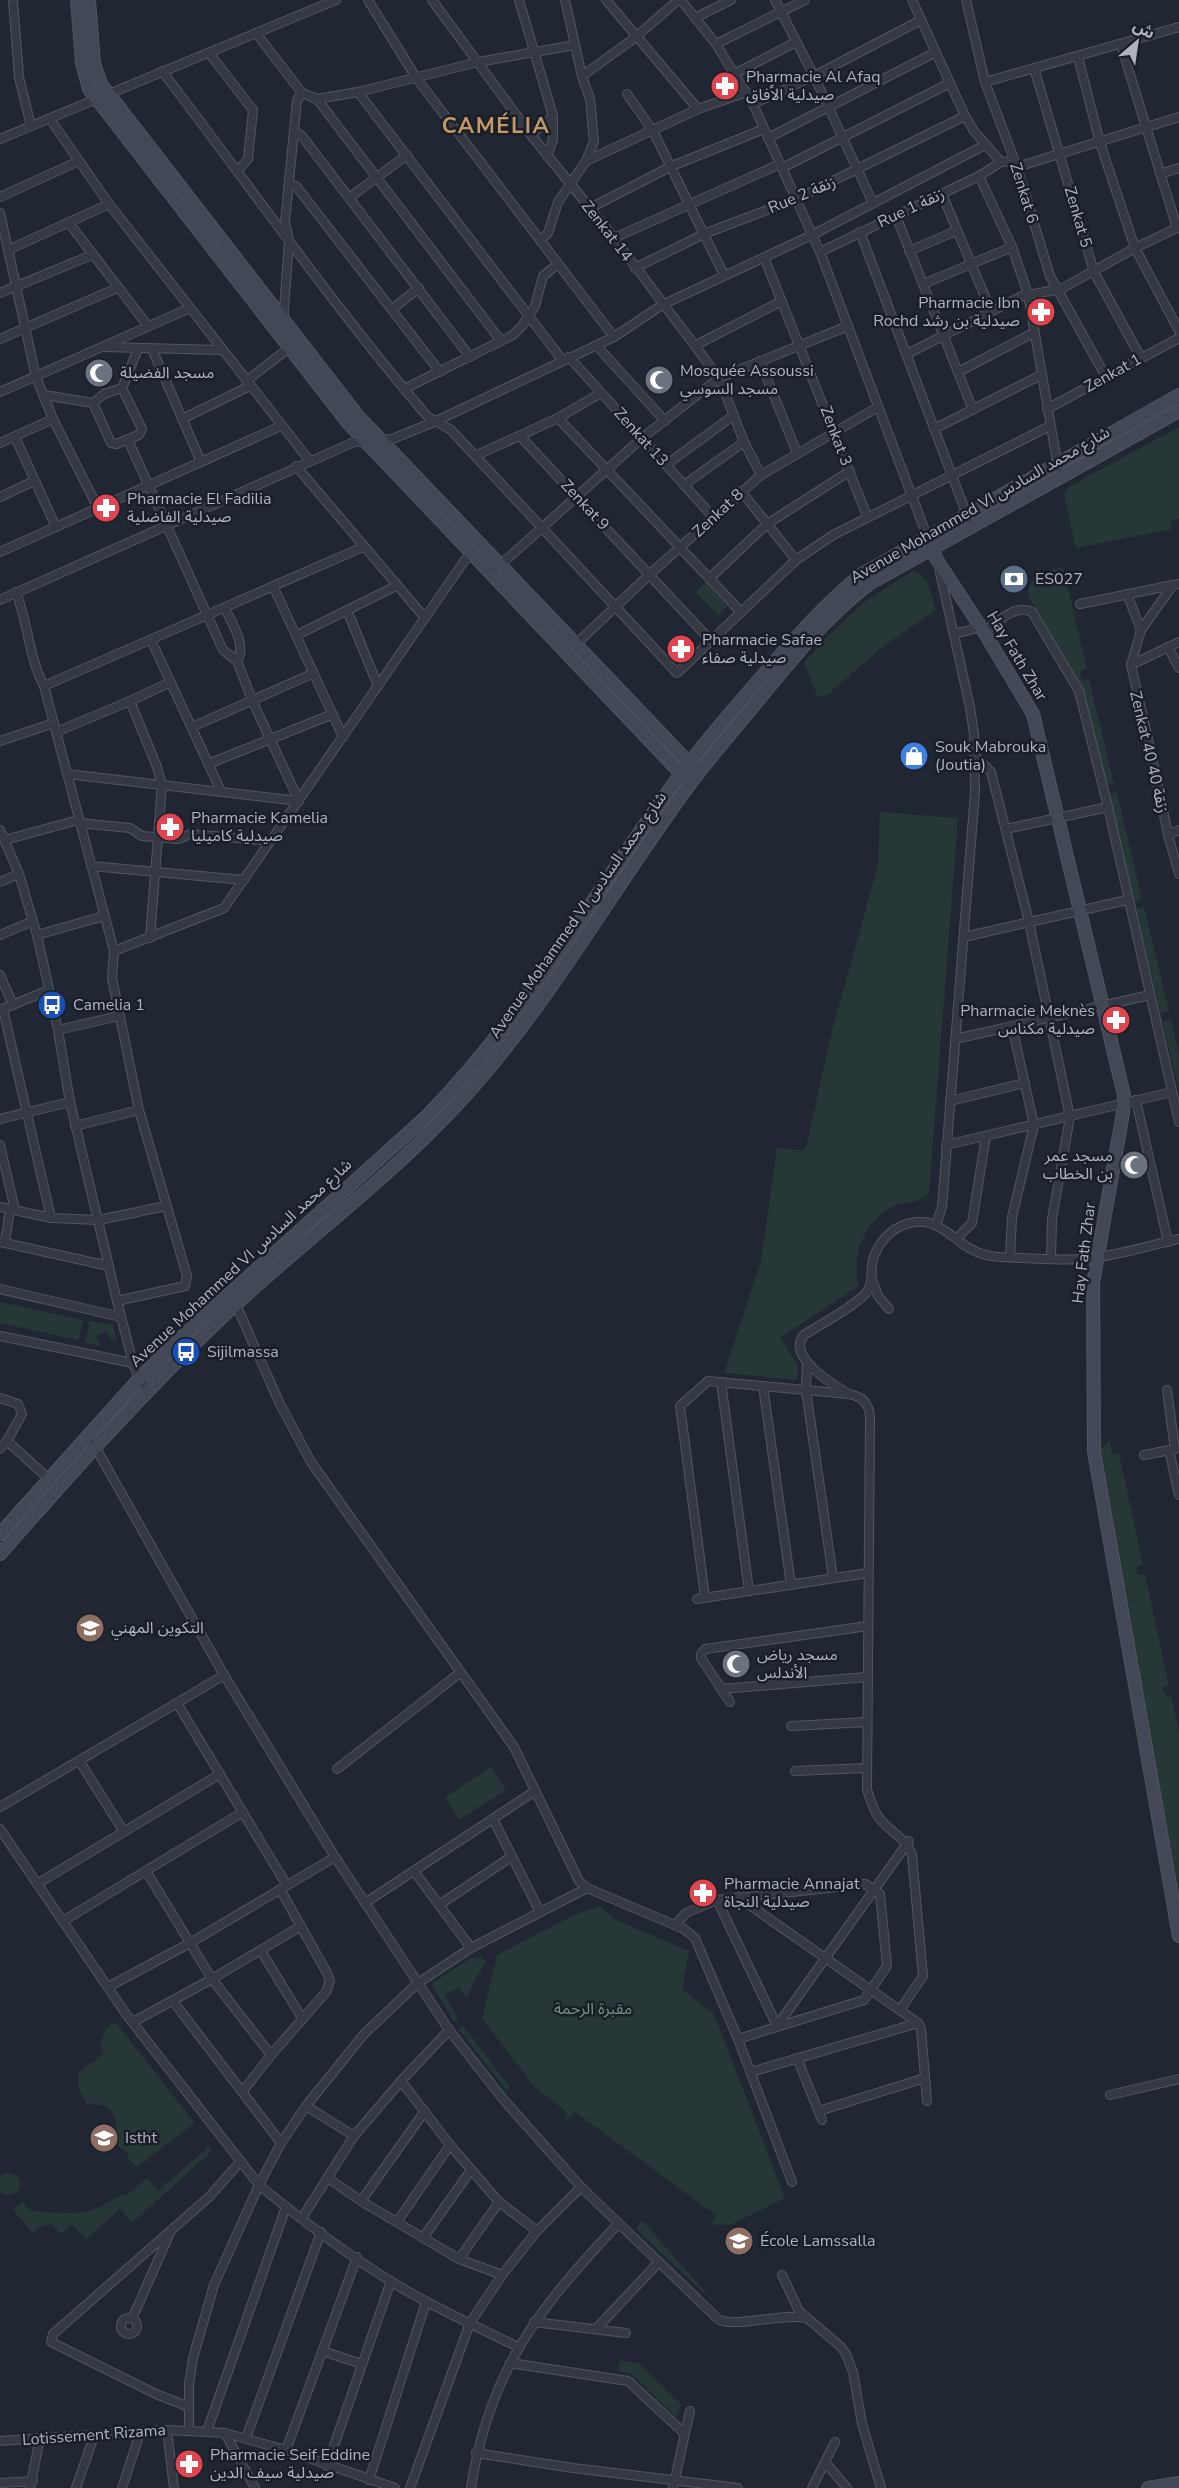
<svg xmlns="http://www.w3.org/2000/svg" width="1179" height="2488" viewBox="0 0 1179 2488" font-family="'Nunito Sans','Noto Sans Arabic',sans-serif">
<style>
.green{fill:#273637}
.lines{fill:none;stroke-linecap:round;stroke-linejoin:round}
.street-casing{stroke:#525661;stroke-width:10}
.secondary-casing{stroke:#525661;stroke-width:14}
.street{stroke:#343943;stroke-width:8}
.secondary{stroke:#434856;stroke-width:12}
.labels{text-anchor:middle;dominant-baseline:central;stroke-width:5;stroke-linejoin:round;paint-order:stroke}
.poi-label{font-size:16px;fill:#aeb3c0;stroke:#1a1e28;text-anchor:start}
.street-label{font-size:16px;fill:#aeb3c0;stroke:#1a1e28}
.park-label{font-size:16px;fill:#70937c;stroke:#1a1e28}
.district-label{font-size:22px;font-weight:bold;letter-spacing:1.5px;fill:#c49865;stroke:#1a1e28}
</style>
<rect width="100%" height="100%" fill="#212732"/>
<g class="green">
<polygon points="1179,427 1179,519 1170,521 1172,529 1076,548 1064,495 1067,488"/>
<path d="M1063,567L1087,669L1080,671L1082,681L1089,680L1114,783L1107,785L1109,794L1117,792L1142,899L1135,901L1137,908L1144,907L1169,1011L1162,1013L1163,1022L1171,1020L1179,1055V1091L1084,692L1029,597C1027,575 1046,571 1063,567Z"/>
<polygon points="914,570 927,581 936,610 885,645 828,694 820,697 817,695 804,663 825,639 863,603"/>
<polygon points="706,582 727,606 718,615 695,592"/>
<path d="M880,812L958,818L929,1193C921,1204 902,1201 890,1208C863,1223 851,1258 859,1286L780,1338L798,1365L797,1380L724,1373L761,1261L777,1148L799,1150L806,1148L832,1031L878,865Z"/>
<polygon points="0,1302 83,1320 78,1340 0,1323"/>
<polygon points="90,1321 113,1325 117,1343 113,1339 111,1340 106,1331 96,1337 101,1346 85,1342"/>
<polygon points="1110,1441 1112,1454 1119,1453 1143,1565 1136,1567 1138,1575 1145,1574 1169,1686 1162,1688 1167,1696 1171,1695 1179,1732 1179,1896 1101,1448"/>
<polygon points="491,1767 506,1790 459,1820 445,1797"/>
<polygon points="600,1906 614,1919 689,1951 682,1989 714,2014 785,2198 730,2225 711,2224 716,2215 575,2112 566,2120 564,2118 568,2113 535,2087 482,2019 497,1955 572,1916"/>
<polygon points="482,1957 486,1962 474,1981 467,1998 458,1987 445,1996 458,2019 454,2022 431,1984 471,1958"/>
<path d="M115,2022L195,2123L137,2167L128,2159L129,2155L112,2141C124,2120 111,2100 87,2105L78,2086V2073L104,2054L100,2046L106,2028Z"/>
<polygon points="463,2026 510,2087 506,2090 459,2029"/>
<path d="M208,2147L212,2151L132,2223L120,2209L86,2239L72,2225L61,2234L51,2224L38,2228L33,2233L13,2210L23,2202L31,2211C74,2213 86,2219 123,2193L126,2196L147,2178L158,2191Z"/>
<circle cx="9" cy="2184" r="11"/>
<polygon points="642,2220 716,2304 636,2229"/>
<polygon points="620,2361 638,2363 681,2404 676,2417 632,2374 618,2371"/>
</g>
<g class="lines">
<g class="street-casing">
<g id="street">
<polyline points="13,0 19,77 31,126"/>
<polyline points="368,0 417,79 614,337"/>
<polyline points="432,0 531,135 614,238 719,378 744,442 761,475"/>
<polyline points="519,0 553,116 553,140 547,156"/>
<polyline points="606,0 698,109"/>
<polyline points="681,0 716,44 753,104 820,252 927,536"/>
<polyline points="775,0 814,76 873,203"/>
<polyline points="912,0 965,116 974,131 1001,162 1014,161"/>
<polyline points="966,0 985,82 1017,167 1050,276 1106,377"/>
<polyline points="695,18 731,0"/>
<polyline points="256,33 302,93 317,99 358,92 478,62 575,45"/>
<polyline points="716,44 805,0"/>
<polyline points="1121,45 1177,228"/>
<polyline points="209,53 253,110 248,159 238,170"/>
<polyline points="1078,57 1100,143 1135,248 1179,331"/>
<polyline points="1034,68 1094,272 1141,358"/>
<path d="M162,71C250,186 333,306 427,416L451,430L677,673L796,560L833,535L1050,426"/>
<polyline points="736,73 796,42"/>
<polyline points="582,76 636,37 678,0"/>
<polyline points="985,82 1179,27"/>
<polyline points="358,92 563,361"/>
<polyline points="627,94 653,131 724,275"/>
<polyline points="317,99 501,341"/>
<polyline points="753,104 814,76 921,20"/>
<polyline points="50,119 109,204 309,460"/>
<polyline points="294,131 302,136 470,357"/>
<polyline points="531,135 553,116"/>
<polyline points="768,138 936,52"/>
<polyline points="0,139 336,0"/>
<polyline points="586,161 698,109 747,92"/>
<polyline points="1017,167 1179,117"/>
<polyline points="782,168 950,83"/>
<polyline points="1160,174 1179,168"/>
<polyline points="979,176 1012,247 1028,294 1058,467"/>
<polyline points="289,184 296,186 440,372"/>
<polyline points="942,194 991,311"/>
<polyline points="0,197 79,161"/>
<polyline points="350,197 407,155"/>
<polyline points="590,208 672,166 764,129"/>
<polyline points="0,213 36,377 53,419 98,508"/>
<polyline points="896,216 973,410"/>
<polyline points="69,223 148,326"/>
<polyline points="860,232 968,518"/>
<polyline points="614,238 780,164"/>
<polyline points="541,240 548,233 558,202 586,161 594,141 590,99 582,76 565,0"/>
<polyline points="8,250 109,204"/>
<polyline points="909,251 956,231"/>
<polyline points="820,252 979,176 1001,162"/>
<polyline points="764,257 867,516"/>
<polyline points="635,268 704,234 796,199 965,116"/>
<polyline points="923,284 1012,247"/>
<polyline points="0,293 92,255"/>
<polyline points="392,309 419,288"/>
<polyline points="283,323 289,241 285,222 297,100 302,93"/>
<polyline points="0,339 117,288"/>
<polyline points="596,345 665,421"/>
<polyline points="696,345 782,301"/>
<polyline points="103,347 222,350"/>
<polyline points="152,349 201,462"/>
<polyline points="907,354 1022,296 1061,289 1135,248 1179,227"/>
<polyline points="569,357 713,517"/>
<polyline points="760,361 797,453"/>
<polyline points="958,372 1035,332"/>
<polyline points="246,381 293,345"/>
<polyline points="404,389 513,335 522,326 535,306 543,276 558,264"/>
<polyline points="0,392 190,308"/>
<polyline points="44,395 93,403 104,394 122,388 138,349"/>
<polyline points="93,403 111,443 116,444 139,435 142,429 122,388"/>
<polyline points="1047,409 1179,338"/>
<polyline points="558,418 741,612"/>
<polyline points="182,419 250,386"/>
<polyline points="934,429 1041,375"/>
<polyline points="520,436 711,641"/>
<polyline points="15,437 56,527"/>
<polyline points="128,440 223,650 237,661"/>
<polyline points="0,443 53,419"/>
<polyline points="475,456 558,418 601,393"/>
<polyline points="666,465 734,415"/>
<polyline points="296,466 425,618"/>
<polyline points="684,485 744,442"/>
<polyline points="741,491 796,560"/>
<polyline points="0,497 34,481"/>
<polyline points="0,552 281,426"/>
<polyline points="497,568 642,438 719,378 848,326"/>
<polyline points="710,578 767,524 850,471"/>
<polyline points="1179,584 1173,585 1141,630 1131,665 1152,756 1168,835 1179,874"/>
<polyline points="273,586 343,737"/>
<path d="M16,592C28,623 29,658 44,686L114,951L112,978L139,1110L187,1276L185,1286L117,1301"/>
<polyline points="1127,594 1141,630"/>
<polyline points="0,600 354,442 392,439 434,422 614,337 662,305 812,235 985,145"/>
<polyline points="1080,604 1173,585"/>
<path d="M225,608C232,624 247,645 237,661L252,700L299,801"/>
<polyline points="347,610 378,686"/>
<path d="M984,632C997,623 1015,603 1032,612L1079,691L1108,807L1179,1122"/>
<polyline points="954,634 981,627"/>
<polyline points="297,635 396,586"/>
<polyline points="151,640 221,791"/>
<polyline points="576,644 650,574 761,475 878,407"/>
<polyline points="1168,647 1179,668"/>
<polyline points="1131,665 1179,642"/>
<polyline points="44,686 363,547"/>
<polyline points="192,727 314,673"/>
<polyline points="56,732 130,701"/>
<polyline points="0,741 54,723"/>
<polyline points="975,756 991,772 1029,922 1070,1117 1052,1219 1051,1259"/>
<polyline points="208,764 333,714"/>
<polyline points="67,774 299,801"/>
<polyline points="79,823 130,828 142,836 178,839 191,834 271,841"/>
<polyline points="1006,829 1108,807"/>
<polyline points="0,830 19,874 37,935 58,1030 70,1102 117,1301 133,1363 139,1379 149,1390"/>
<polyline points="1168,835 1179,830"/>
<polyline points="5,840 78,820"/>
<polyline points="91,866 244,880"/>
<polyline points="0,882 19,874"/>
<polyline points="0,935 33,921"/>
<polyline points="37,935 104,916"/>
<polyline points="964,937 1127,900"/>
<polyline points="150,938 162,785 157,767 130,701 171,682"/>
<polyline points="114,951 224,908 465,560 473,554"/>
<polyline points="0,975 13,1005"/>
<polyline points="3,1009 51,1218"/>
<polyline points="0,1010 49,990"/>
<polyline points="58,1030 119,1016"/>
<polyline points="955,1039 1150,995"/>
<polyline points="1136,1100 1168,1242"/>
<polyline points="950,1101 1025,1083"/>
<polyline points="0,1119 70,1102"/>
<polyline points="75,1126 139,1110"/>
<polyline points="0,1145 15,1210"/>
<polyline points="946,1145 1172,1092"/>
<polyline points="0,1207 51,1218 99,1220 166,1206"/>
<polyline points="936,1225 942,1207 975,792 974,734 970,707 939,568"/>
<polyline points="957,1238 972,1223 986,1136"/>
<polyline points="0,1242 109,1266"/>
<polyline points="5,1243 10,1209"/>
<polyline points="1010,1257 1012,1217 1034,1125 1012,1026"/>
<polyline points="872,1280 878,1296 889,1309"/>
<polyline points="0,1289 121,1317"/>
<polyline points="234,1300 279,1402 311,1462 514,1747 579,1881 587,1888 684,1929 695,1938 738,2039 792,2182"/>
<polyline points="0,1336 133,1363"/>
<polyline points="807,1362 806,1390 833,1578"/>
<polyline points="721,1382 749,1591"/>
<polyline points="763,1386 791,1585"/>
<path d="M847,1393C832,1384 786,1356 804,1335C821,1324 852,1308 865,1294C873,1285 871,1276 872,1265C874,1249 886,1233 901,1226C942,1209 953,1248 986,1255C997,1258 1010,1257 1022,1258C1047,1259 1074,1261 1099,1257C1126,1253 1152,1245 1179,1239"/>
<polyline points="0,1398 18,1404 22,1414 7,1441 0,1449"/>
<polyline points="7,1441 49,1479"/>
<path d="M93,1443L224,1675L335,1857L449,2030L503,2099L581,2187L718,2319C734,2329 783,2312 807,2318"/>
<polyline points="1169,1450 1179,1495"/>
<polyline points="1144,1455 1175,1449 1167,1390"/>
<path d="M705,1597L680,1406L708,1381L848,1394C862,1396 869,1403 870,1417L867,1789C870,1800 873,1810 880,1819C890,1832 907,1839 912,1855L923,1976L900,2010"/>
<polyline points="697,1599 868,1573"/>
<polyline points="721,1689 867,1677"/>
<polyline points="730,1702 701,1658 701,1654 705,1649 868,1626"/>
<polyline points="177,1703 224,1675"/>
<polyline points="791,1726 867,1722"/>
<polyline points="80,1762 124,1832"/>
<polyline points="337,1769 461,1672"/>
<polyline points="795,1771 866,1768"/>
<polyline points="0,1807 177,1703 286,1884"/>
<polyline points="493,1819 540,1912"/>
<path d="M0,1829L126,2014L259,2185C299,2218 348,2255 392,2282C432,2307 476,2326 518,2347"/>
<polyline points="146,1871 212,1979 271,2055"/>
<polyline points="414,1871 471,1948"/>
<polyline points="37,1884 220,1774"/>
<polyline points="738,1897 918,2023 921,2029 927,2101"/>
<polyline points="717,1900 777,2026 909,1841"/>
<polyline points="365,1903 535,1791"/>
<polyline points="439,1905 511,1857"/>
<polyline points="63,1921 243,1812"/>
<polyline points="675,1925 686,1913 717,1900 865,1884 880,1894 887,1966 864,2000 738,2039"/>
<polyline points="261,1951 302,2018"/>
<polyline points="108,1987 190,1943 335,1857"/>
<polyline points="173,2001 281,2143"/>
<polyline points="133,2022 212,1979 301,1926"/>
<polyline points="797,2058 822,2120"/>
<polyline points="751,2072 918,2023"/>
<polyline points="401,2081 450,2145 499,2202 537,2231"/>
<polyline points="243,2091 271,2055 326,1992 330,1981 327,1973 280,1889"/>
<polyline points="1110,2095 1179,2079"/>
<polyline points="306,2106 354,2136"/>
<polyline points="819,2111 925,2078"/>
<polyline points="328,2178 361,2201 459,2259 502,2275"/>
<polyline points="361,2201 425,2111"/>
<polyline points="302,2218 354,2136 401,2081 449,2030"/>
<polyline points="397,2222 450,2145"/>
<polyline points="423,2238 471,2170"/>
<polyline points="459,2259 499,2202"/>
<polyline points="782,2275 799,2311 840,2346 846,2354 853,2372 862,2424 881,2488"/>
<circle cx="129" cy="2326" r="8"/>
<polyline points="132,2319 170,2233"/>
<polyline points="534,2322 626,2333"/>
<polyline points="596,2329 658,2263"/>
<polyline points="322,2351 362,2364"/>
<polyline points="510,2363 628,2381 684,2433"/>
<polyline points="189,2407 156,2394 51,2342 53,2334 209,2197 240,2162"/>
<polyline points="167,2430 174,2488"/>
<polyline points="189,2430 189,2384 193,2358 214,2285 259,2185 281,2143 306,2106 364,2034 418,1983 471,1948 587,1888"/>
<polyline points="207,2431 286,2207"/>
<polyline points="225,2433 255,2488"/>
<polyline points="246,2438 321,2232"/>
<polyline points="0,2441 167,2430 225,2433 286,2450 395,2488"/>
<polyline points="286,2450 357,2257"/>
<polyline points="476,2453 573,2468 738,2488"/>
<polyline points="825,2462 847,2488"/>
<polyline points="327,2466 391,2281"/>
<polyline points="369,2480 426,2302"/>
<polyline points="0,2483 33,2481"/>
<polyline points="30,2488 40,2438"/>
<polyline points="76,2488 94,2436"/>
<polyline points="122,2488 140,2433"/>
<polyline points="410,2488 470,2323 502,2275 537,2231 581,2187"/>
<path d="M471,2488C489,2370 539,2308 618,2224"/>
<polyline points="673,2488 690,2411"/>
<polyline points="812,2488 835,2442"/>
</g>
</g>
<g class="secondary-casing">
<g id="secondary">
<polyline points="77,0 82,63 89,89 348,423 686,779"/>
<polyline points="89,0 94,63 101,84 358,416 694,768"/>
<polyline points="929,541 937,560 984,632 1033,714 1124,1095 1123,1113 1093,1283 1094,1451 1179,1936"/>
<path d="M0,1534L139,1379L176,1342L426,1117C526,1015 596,890 680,775C706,740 735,707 764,674C795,638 825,604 862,574L1179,395"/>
<path d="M0,1554C75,1469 151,1383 234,1306C316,1230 408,1164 480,1079C559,987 618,881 690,784C711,756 734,730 756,703C791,660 825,618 869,584L1179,411"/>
<polyline points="1148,2488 1179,2483"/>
</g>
</g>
<use href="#street" class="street"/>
<use href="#secondary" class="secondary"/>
</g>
<defs>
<g id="pharmacy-disc" transform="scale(1.5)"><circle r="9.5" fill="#e0444e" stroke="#1a1e28"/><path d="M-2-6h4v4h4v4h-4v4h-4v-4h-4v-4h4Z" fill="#fff"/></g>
<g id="mosque-disc" transform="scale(1.5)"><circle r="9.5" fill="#6b7280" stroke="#1a1e28"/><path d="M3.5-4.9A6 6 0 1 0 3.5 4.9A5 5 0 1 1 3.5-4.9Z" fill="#fff"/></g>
<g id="bank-disc" transform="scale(1.5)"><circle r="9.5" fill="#5c6f8a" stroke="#1a1e28"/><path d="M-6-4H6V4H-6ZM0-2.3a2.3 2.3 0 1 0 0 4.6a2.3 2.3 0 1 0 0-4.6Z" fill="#fff"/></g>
<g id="shop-disc" transform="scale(1.5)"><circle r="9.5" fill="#3f7fe0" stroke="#1a1e28"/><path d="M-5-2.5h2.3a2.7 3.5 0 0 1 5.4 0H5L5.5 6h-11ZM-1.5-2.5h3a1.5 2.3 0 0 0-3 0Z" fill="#fff"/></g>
<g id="bus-disc" transform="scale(1.5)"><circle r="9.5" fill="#1a4fb4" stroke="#1a1e28"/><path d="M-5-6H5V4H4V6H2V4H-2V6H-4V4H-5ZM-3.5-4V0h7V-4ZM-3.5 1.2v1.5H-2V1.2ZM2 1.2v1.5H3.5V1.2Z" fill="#fff"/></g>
<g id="school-disc" transform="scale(1.5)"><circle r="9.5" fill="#8d6e63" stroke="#1a1e28"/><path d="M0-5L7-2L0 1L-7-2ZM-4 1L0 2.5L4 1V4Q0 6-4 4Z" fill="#fff"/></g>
<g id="university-disc" transform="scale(1.5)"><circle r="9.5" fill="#8d6e63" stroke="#1a1e28"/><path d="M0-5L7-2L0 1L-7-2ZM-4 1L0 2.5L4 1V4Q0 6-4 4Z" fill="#fff"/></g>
</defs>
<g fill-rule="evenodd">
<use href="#pharmacy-disc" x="725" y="86"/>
<use href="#pharmacy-disc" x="1041" y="312"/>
<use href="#mosque-disc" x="99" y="373"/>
<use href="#mosque-disc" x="659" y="380"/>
<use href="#pharmacy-disc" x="106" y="508"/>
<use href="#bank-disc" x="1014" y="579"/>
<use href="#pharmacy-disc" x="681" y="649"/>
<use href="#shop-disc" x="914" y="756"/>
<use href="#pharmacy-disc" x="170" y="827"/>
<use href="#bus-disc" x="52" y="1005"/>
<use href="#pharmacy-disc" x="1116" y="1020"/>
<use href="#mosque-disc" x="1134" y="1165"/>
<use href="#bus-disc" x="186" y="1352"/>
<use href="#school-disc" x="90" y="1628"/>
<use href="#mosque-disc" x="736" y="1664"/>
<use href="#pharmacy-disc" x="703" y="1893"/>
<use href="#university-disc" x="104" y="2138"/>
<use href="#school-disc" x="739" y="2241"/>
<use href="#pharmacy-disc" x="189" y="2464"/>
</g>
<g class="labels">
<g class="poi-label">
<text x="746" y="77">Pharmacie Al Afaq<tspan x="746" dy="18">صيدلية الاًفاق</tspan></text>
<text x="1020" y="303" text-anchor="end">Pharmacie Ibn<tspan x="1020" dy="18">Rochd صيدلية بن رشد</tspan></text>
<text x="680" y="371">Mosquée Assoussi<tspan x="680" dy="18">مسجد السوسي</tspan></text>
<text x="120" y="373">مسجد الفضيلة</text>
<text x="127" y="499">Pharmacie El Fadilia<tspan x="127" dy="18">صيدلية الفاضلية</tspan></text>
<text x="1035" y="579">ES027</text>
<text x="702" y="640">Pharmacie Safae<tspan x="702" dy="18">صيدلية صفاء</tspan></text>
<text x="935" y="747">Souk Mabrouka<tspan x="935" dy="18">(Joutia)</tspan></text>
<text x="191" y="818">Pharmacie Kamelia<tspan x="191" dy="18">صيدلية كاميليا</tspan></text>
<text x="73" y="1005">Camelia 1</text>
<text x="1095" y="1011" text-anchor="end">Pharmacie Meknès<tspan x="1095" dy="18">صيدلية مكناس</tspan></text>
<text x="1113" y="1156" text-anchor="end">مسجد عمر<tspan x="1113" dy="18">بن الخطاب</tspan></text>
<text x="207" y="1352">Sijilmassa</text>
<text x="111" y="1628">التكوين المهني</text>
<text x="757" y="1655">مسجد رياض<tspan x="757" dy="18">الأندلس</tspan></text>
<text x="724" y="1884">Pharmacie Annajat<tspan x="724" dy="18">صيدلية النجاة</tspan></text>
<text x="125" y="2138">Istht</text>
<text x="760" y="2241">École Lamssalla</text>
<text x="210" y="2455">Pharmacie Seif Eddine<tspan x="210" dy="18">صيدلية سيف الدين</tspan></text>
</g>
<g class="street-label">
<text transform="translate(1024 193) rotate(73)">Zenkat 6</text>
<text transform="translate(802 195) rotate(-23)">Rue 2 زنقة</text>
<text transform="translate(911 208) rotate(-25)">Rue 1 زنقة</text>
<text transform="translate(1078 217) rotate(74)">Zenkat 5</text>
<text transform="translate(607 231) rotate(52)">Zenkat 14</text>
<text transform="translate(1113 373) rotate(-29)">Zenkat 1</text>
<text transform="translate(836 436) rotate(69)">Zenkat 3</text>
<text transform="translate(641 437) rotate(48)">Zenkat 13</text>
<text transform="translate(585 505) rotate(47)">Zenkat 9</text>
<text transform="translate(980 505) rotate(-30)">Avenue Mohammed VI شارع محمد السادس</text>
<text transform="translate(718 513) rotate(-43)">Zenkat 8</text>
<text transform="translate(1017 656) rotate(59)">Hay Fath Zhar</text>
<text transform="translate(1149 752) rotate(77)">Zenkat 40 زنقة 40</text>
<text transform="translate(578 915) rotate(-55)">Avenue Mohammed VI شارع محمد السادس</text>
<text transform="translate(1084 1253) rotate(-83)">Hay Fath Zhar</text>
<text transform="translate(241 1263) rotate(-43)">Avenue Mohammed VI شارع محمد السادس</text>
<text transform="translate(94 2435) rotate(-4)">Lotissement Rizama</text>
</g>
<g class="park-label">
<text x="593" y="2009">مقبرة الرحمة</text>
</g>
<g class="district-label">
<text x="496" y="126">CAMÉLIA</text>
</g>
</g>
<g transform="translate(1137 42) rotate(29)" stroke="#1a1e28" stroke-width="4.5" paint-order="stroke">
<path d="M0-4.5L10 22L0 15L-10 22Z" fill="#aeb3c0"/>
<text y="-9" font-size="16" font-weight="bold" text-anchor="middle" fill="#aeb3c0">ش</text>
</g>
</svg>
